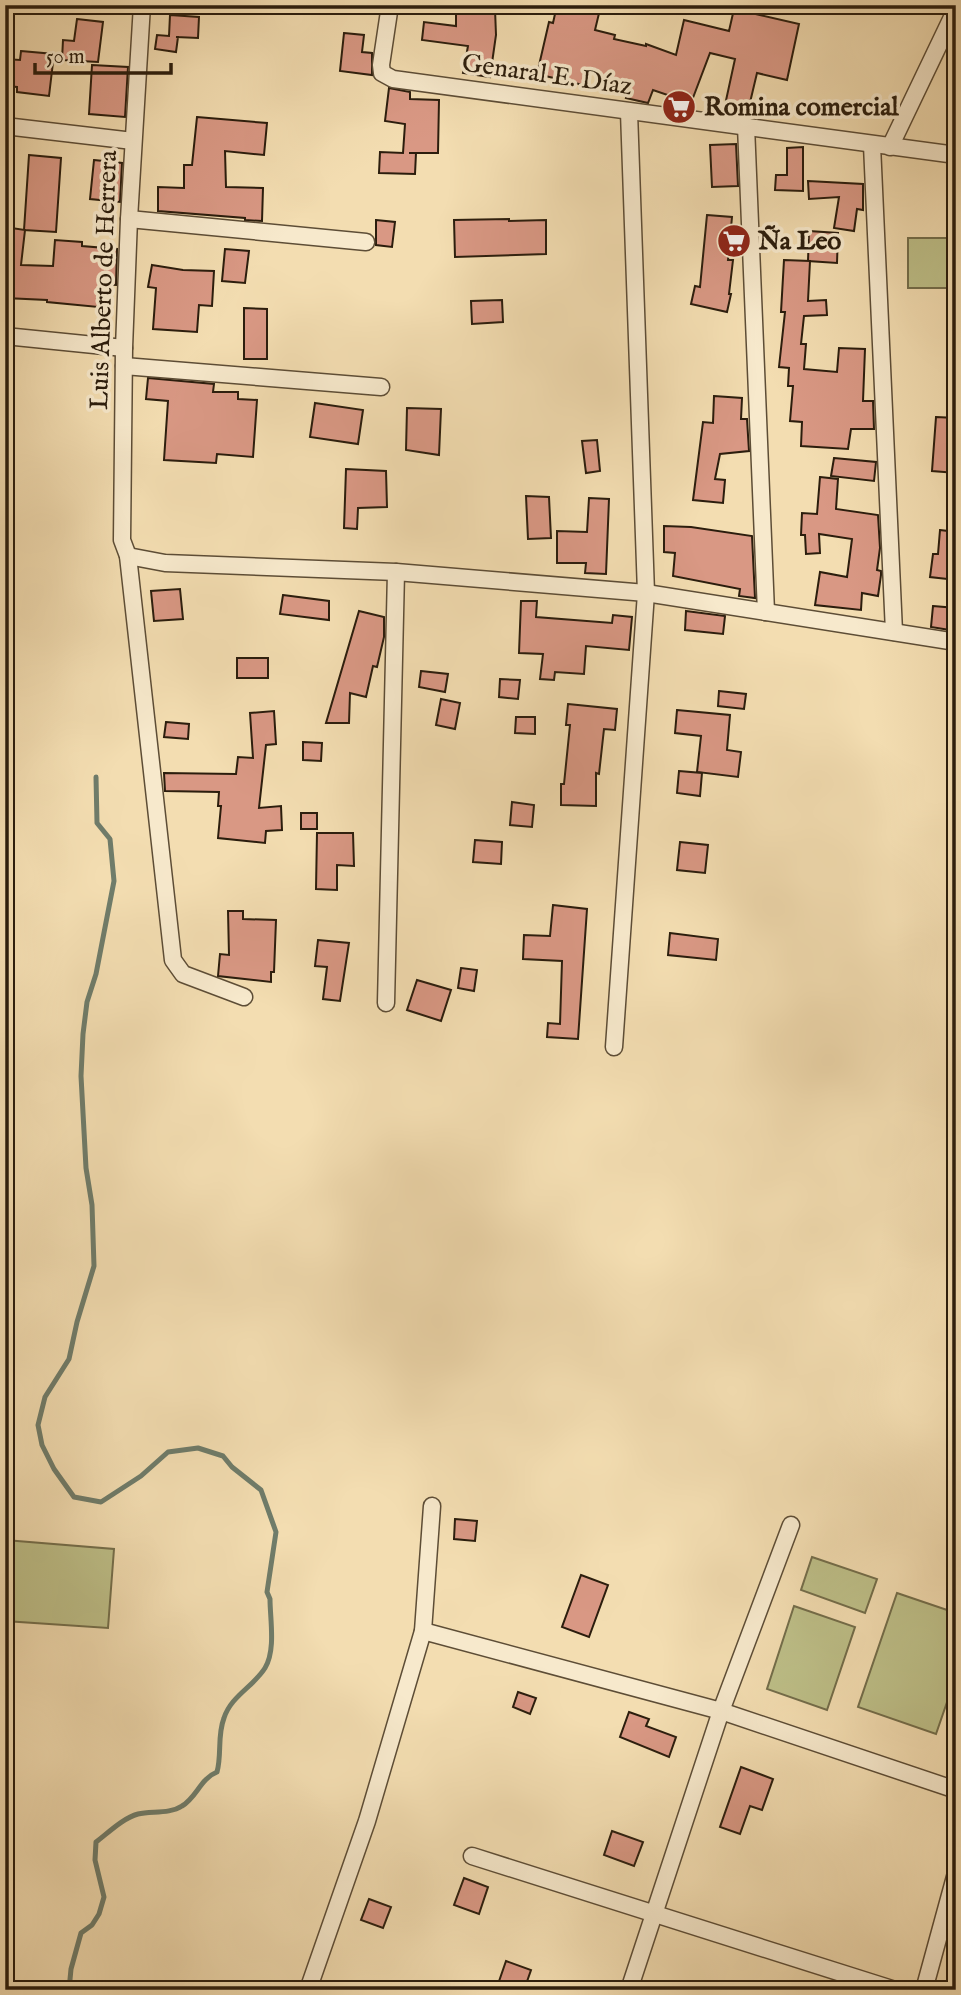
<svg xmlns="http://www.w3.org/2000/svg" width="961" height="1995" viewBox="0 0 961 1995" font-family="'IM FELL English',serif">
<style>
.green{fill:#bec089;stroke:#746e4b;stroke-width:2}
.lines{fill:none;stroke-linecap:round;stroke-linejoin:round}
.stream{stroke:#6f7c6a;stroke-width:5}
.building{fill:#d99884;stroke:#2b1d0d;stroke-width:2}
.minor-casing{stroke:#5d4d36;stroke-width:19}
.minor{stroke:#f7e9cc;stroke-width:16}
.labels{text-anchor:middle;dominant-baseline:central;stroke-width:7;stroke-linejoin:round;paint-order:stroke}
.street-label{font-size:26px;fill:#2b1d0d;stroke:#f7e9cc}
.poi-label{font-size:26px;font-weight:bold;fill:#2b1d0d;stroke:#f7e9cc;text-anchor:start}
</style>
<rect width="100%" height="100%" fill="#f3ddb1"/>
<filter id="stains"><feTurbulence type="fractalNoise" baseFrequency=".00286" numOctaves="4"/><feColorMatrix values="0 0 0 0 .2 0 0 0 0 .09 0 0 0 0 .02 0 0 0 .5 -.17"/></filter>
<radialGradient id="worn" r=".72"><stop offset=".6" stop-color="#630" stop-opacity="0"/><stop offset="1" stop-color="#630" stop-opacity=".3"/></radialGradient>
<g class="green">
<rect x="908" y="238" width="48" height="50"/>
<polygon points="5,1540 114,1549 108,1628 5,1621"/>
<polygon points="812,1557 877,1579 865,1613 801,1590"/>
<polygon points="897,1593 956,1613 956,1676 936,1734 858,1707"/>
<polygon points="794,1606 855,1627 827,1710 767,1689"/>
</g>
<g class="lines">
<path class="stream" d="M69,1990L71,1969L81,1933L92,1925L99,1914L104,1897L95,1860L96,1842C108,1833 123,1818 138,1814C152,1811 170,1814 182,1806C197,1797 200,1779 217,1772C222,1754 217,1736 224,1718C231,1696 253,1687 265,1668C276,1650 270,1619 270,1599L267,1592L276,1532L261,1490L232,1467L223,1456L198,1448L168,1452L141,1476L101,1502L74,1497L54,1469L42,1445L38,1425L45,1397L69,1359L77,1322L94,1266L92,1205L86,1168L81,1076L83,1034L87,1002L96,974L114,881L110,839L97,823L96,777"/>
</g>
<g class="building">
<polygon points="557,5 601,5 595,30 615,35 614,39 646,46 646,44 676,55 684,20 729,31 734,9 799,24 787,80 757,73 748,111 725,105 735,59 710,53 691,103 653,90 648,103 626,98 632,83 586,72 583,85 537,74 549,22 553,23"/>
<polygon points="495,9 496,35 490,77 463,73 468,46 422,40 424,22 456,26 456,14 472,14 472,10"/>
<polygon points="170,15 199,17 198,38 176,37 178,37 176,52 155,49 157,35 169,36"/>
<polygon points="77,19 103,22 98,62 62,60 63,40 74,41"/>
<polygon points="344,33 364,35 362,52 372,53 372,75 340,71"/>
<polygon points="21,51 54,54 49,96 17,92 17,87 5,86 5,59 20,60"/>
<polygon points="92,65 128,67 125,117 89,114"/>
<polygon points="389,88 410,92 410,99 439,100 438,153 409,153 416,153 415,174 379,173 380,152 403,153 405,124 385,121"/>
<polygon points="197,117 267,123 264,155 225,151 226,187 263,188 262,221 245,220 245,218 158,211 158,187 184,188 184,165 192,165"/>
<polygon points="736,144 738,186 712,187 710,145"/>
<polygon points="803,147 803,191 775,190 776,175 787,175 787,148"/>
<polygon points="29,155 61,158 56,232 24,230"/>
<polygon points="94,160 122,163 120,202 90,199"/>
<polygon points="808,181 863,184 863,210 857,209 854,231 834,228 839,197 809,199"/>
<polygon points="707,215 732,217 728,260 733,260 729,294 731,294 727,312 691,304 695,286 700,287"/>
<polygon points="509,219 509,221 546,220 546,254 455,257 454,220"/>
<polygon points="376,220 395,222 392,247 376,245"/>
<polygon points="5,227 25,230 21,265 53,266 55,240 82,242 82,246 117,249 116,285 101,284 98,307 47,302 47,300 5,298"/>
<polygon points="809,231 838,233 837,263 808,261"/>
<polygon points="225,249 249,251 245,283 222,281"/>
<polygon points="784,260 810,261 808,301 826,300 827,315 804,316 801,344 806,344 804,369 837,372 839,348 865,349 863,401 873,401 874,429 851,429 848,449 801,446 802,422 790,421 793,386 788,386 789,368 779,367 785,312 781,312"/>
<polygon points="152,265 183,270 214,271 212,306 199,305 197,332 153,329 156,288 148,287"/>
<polygon points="502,300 503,322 472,324 471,301"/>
<polygon points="244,308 267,309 267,359 244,359"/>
<polygon points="148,378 214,384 213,392 238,392 238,399 257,400 253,457 217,454 216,463 164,460 168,401 146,399"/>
<polygon points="714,396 742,398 741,419 747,419 749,451 720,454 715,479 725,480 723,503 693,500 703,422 713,423"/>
<polygon points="315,403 363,410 358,444 310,437"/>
<polygon points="407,408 441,409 439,455 406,450"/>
<polygon points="936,417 956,418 956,473 932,471"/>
<polygon points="597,440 600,471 586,473 582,441"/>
<polygon points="834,458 876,462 874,481 831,476"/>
<polygon points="346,469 386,471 387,507 358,508 357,529 344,528"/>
<polygon points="820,477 838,479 836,509 878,515 880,548 877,570 881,571 881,575 878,596 862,593 861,610 815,605 820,572 847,577 852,539 819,534 820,553 806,554 805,535 801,535 802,513 817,514"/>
<polygon points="526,496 549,497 551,538 528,539"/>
<polygon points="589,498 609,499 606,574 585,573 586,563 557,563 557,531 587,532"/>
<polygon points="664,526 691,527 752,536 755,598 739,596 740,589 673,576 675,553 664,552"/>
<polygon points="940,530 956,532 956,580 930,577 933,554 938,554"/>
<polygon points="180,589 183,619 154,621 151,591"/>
<polygon points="283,595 329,601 329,620 280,614"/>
<polygon points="521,601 537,601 536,617 612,623 613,615 632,617 629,650 586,646 584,674 555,672 554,680 540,679 543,654 519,653"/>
<polygon points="933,606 956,608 956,631 931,627"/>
<polygon points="359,611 384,617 384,637 377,667 373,666 366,697 350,693 349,723 326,723"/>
<polygon points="686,611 725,616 723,634 685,630"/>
<rect x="237" y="658" width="31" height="20"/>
<polygon points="421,671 448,674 445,692 419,687"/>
<polygon points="500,679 520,680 518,699 499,697"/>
<polygon points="719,691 746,694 744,709 718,706"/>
<polygon points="441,699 460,703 455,729 436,725"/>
<polygon points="568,704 617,709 615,730 604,729 599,774 596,773 596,806 561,805 561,784 564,784 570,725 566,725"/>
<polygon points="677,710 730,715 727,750 741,752 738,777 697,772 701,736 675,733"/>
<polygon points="274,711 276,744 266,745 259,808 281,806 282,830 266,831 265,843 218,838 221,806 218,806 219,792 165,791 164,773 236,774 238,757 253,758 250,713"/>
<polygon points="516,717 535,717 535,734 515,733"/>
<polygon points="166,722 189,724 188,739 164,737"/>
<polygon points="303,742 322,743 321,761 303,760"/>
<polygon points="679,771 702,773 700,796 677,793"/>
<polygon points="512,802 534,805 532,827 510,825"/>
<rect x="301" y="813" width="16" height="16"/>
<polygon points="317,833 353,833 354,866 337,865 337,890 316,889"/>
<polygon points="475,840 502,842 501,864 473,862"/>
<polygon points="680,842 708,845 705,873 677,870"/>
<polygon points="553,905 587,909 578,1039 547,1037 548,1023 560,1024 562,961 523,959 524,935 550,936"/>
<polygon points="228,911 243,911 243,919 276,920 274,972 271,972 271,982 218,976 220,954 229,955"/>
<polygon points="670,933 718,939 716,960 668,955"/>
<polygon points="318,940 349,943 340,1001 323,999 327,967 315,966"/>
<polygon points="461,968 477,970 474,991 458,988"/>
<polygon points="417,980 451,990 441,1021 407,1010"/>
<polygon points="455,1519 477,1521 475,1541 454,1539"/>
<polygon points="581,1575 608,1585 589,1637 562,1627"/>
<polygon points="518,1692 536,1698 530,1714 513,1707"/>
<polygon points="629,1712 649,1719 646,1726 676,1737 669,1757 620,1737"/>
<polygon points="741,1767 773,1779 762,1810 750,1806 740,1834 720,1827"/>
<polygon points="612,1831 643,1842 634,1866 604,1855"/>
<polygon points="464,1878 488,1887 479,1914 454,1905"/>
<polygon points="369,1899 391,1907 383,1928 361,1920"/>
<polygon points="506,1961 531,1970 524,1990 496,1990"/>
</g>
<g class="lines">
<g class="minor-casing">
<g id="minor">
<polyline points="142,5 129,219 124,348 122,540 128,556 173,960 183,974 244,997"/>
<polyline points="390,5 381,65 382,73 393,79 956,155"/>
<polyline points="5,126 133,141"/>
<polyline points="746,126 766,612"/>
<polyline points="872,145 894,632"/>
<polyline points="890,147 956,9"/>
<polyline points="129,219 366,242"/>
<polyline points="5,336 124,348"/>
<polyline points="124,366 381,387"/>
<polyline points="128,556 165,563 396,572 646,593 956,642"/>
<polyline points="386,1003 396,572"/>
<polyline points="614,1047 646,593 629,112"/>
<polyline points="423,1631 721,1711 956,1790"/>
<polyline points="472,1856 895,1990"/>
<polyline points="308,1990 367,1821 423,1631 432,1506"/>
<polyline points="629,1990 721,1711 791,1525"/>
<polyline points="924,1990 956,1873"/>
</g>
</g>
<use href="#minor" class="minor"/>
</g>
<defs>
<g id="supermarket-disc" transform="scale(1.75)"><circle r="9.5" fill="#8f2418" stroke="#f7e9cc"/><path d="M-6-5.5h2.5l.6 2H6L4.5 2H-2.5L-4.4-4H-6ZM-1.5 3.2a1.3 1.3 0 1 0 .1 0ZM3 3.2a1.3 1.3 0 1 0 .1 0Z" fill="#fff"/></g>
</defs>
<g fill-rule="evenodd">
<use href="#supermarket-disc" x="679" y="107"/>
<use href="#supermarket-disc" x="734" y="241"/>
</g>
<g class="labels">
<g class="street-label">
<text transform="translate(547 75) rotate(8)">Genaral E. Díaz</text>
<text transform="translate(104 280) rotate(-88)">Luis Alberto de Herrera</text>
</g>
<g class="poi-label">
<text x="704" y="107">Romina comercial</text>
<text x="758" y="241">Ña Leo</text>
</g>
</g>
<rect width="961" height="1995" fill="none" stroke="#f3ddb1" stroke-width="28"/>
<rect x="7" y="7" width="947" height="1981" fill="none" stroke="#2b1d0d" stroke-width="3.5"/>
<rect x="14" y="14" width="933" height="1967" fill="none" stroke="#2b1d0d" stroke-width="2"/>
<path d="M35 63v10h136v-10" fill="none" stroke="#2b1d0d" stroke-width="3.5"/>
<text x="46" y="63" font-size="21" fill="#2b1d0d" stroke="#f7e9cc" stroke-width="5" paint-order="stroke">50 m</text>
<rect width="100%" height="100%" filter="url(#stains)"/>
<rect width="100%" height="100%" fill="url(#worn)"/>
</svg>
